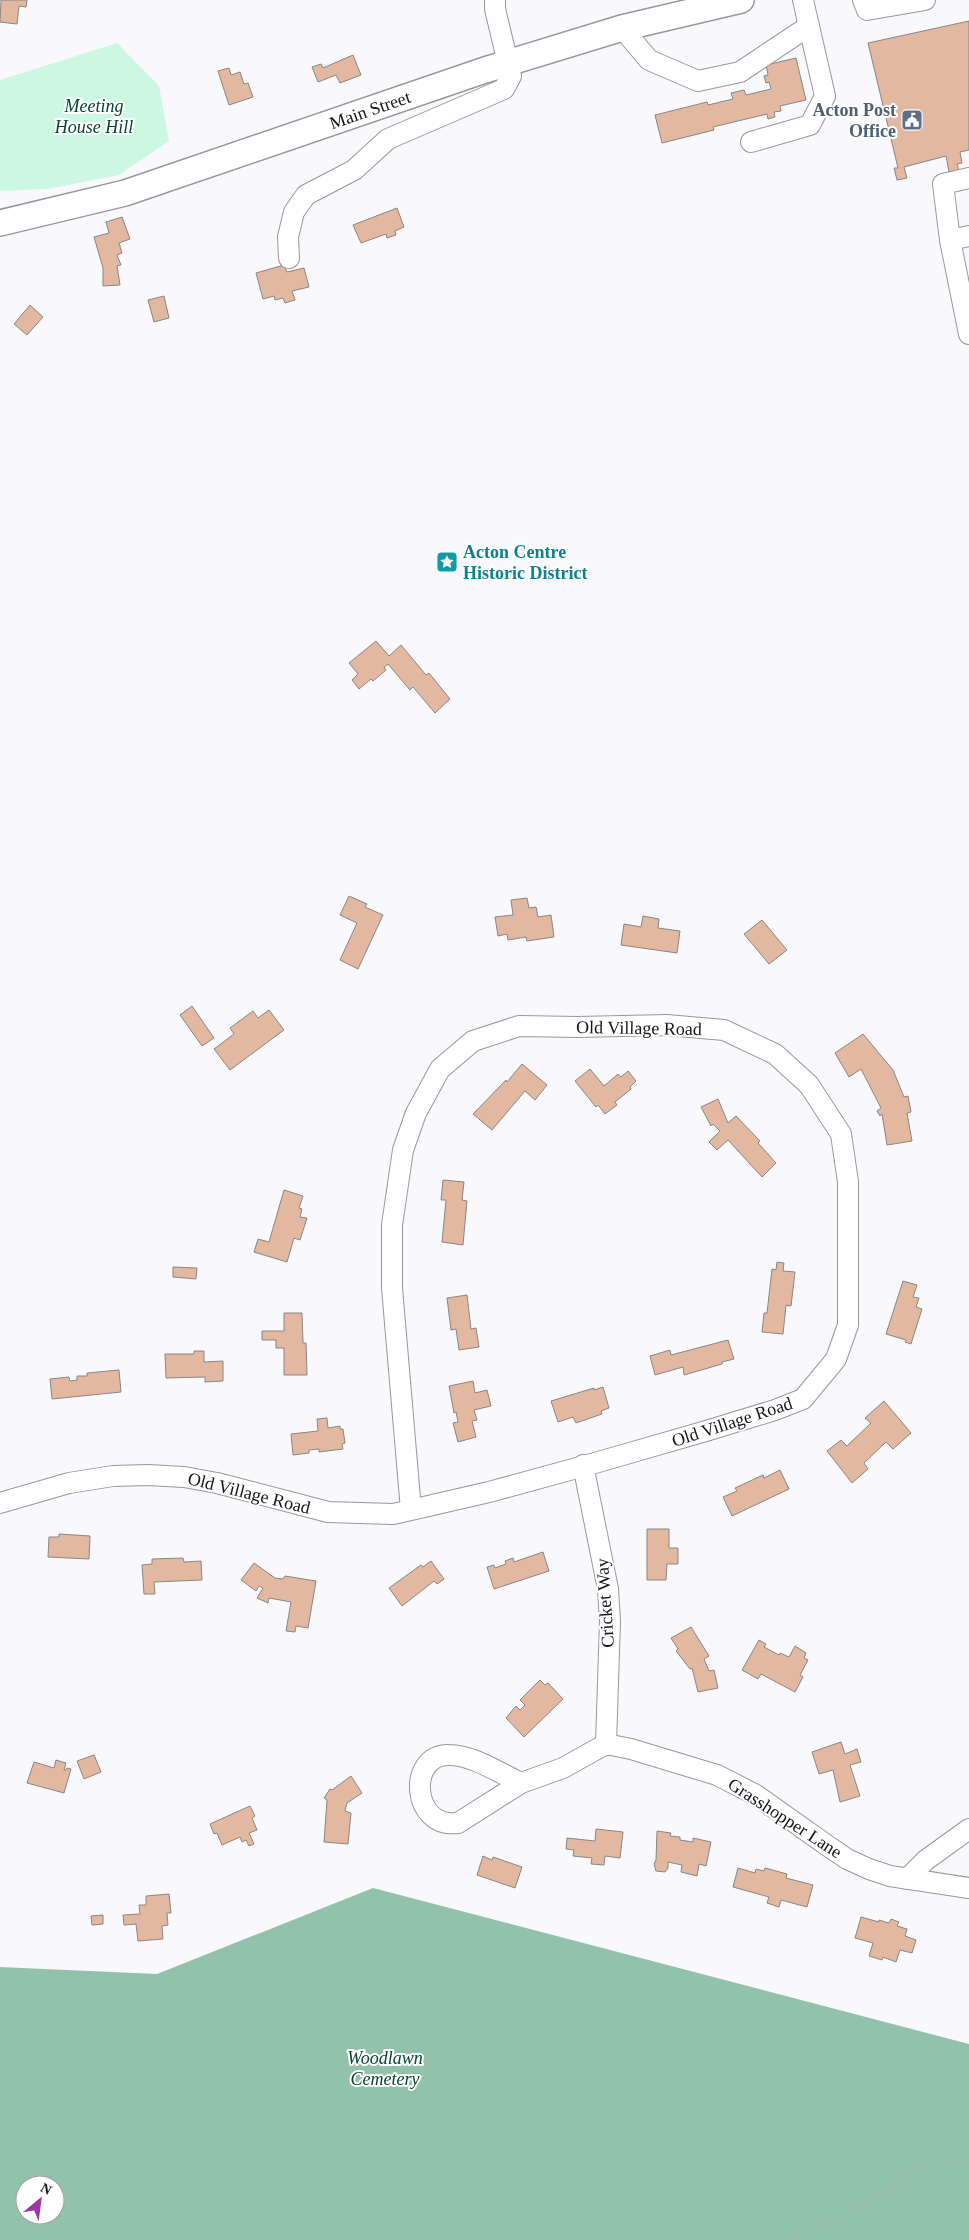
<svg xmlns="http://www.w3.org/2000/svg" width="969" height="2240" viewBox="0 0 969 2240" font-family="Georgia,serif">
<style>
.green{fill:#ccf8e2}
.forest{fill:#93c2ab;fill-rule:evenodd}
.building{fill:#e2b8a0;stroke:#898684}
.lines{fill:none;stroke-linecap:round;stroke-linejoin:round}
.minor-casing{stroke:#97989b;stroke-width:22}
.major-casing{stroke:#97989b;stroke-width:28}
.path{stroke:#ababae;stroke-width:3;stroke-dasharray:1 4;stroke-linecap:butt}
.minor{stroke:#fff;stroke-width:20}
.major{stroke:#fff;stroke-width:25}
.labels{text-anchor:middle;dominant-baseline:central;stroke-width:4;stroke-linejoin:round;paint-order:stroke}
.park-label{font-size:18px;font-style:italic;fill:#06452f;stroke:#fff}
.street-label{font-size:18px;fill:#151516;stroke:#fff}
.service-label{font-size:18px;font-weight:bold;fill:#4e5e75;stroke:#fff;text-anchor:end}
.culture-label{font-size:18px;font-weight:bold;fill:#0d838f;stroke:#fff;text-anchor:start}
</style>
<rect width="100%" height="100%" fill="#f9f9fd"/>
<polygon class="green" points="117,43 159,86 169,141 119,175 48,189 0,191 0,80"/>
<path class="forest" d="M373,1888L969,2044V2240H0V1967L157,1974ZM25,2185H55V2215H25Z"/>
<g class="building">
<polygon points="1,0 27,0 26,7 19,6 17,24 0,22"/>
<polygon points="969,21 969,150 960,152 962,163 957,164 959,170 949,172 946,156 904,167 907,178 897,180 894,168 898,168 868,43"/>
<polygon points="353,55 361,75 340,83 336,75 318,82 312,67 321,64 323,68"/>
<polygon points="796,58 806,100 780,106 781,111 774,112 775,117 768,119 767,114 713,127 714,130 662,143 655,115 707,102 708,105 733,99 731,93 744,90 746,95 771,89 769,82 766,83 764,76 768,75 766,65"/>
<polygon points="229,68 231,75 240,72 244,84 248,83 253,97 229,105 218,71"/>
<polygon points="397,208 404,227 395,231 396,235 387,238 386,234 361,243 353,225"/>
<polygon points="122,217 130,239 119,243 122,253 117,255 121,265 117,266 120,285 103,286 103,268 94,237 109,233 106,222"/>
<polygon points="284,265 287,272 304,268 309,287 292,291 295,300 285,303 283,298 275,300 274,296 263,299 256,273"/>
<polygon points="164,296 169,318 154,322 148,300"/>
<polygon points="30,305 43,317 27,335 14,324"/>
<polygon points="376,641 389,656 401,645 426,675 429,673 450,699 435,713 413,687 410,690 388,664 384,667 386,670 373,681 371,679 359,689 352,680 358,674 349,663"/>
<polygon points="349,896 367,904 365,907 383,915 358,969 340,960 357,923 340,915"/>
<polygon points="527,898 529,908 536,907 538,917 551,915 554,937 527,941 526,937 508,940 507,934 498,936 495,917 513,915 511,900"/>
<polygon points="643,916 659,919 658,928 680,931 677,953 621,945 624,924 641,927"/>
<polygon points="762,920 787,950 769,964 744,934"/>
<polygon points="192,1006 214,1038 202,1046 180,1015"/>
<polygon points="269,1010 284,1030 230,1070 214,1049 234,1034 230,1028 253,1011 258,1018"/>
<polygon points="863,1034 893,1070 904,1097 908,1096 911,1112 907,1113 912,1141 887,1145 882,1114 880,1116 877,1111 881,1108 861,1069 849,1077 835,1053"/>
<polygon points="522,1064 547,1085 535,1100 525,1091 492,1130 473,1114 506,1080 507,1082"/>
<polygon points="590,1069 604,1086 618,1074 621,1077 628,1071 636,1081 630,1087 631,1089 615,1102 617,1105 605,1114 598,1105 596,1107 575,1081"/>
<polygon points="718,1099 728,1123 736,1116 760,1141 758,1143 776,1163 762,1177 728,1140 717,1150 709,1142 720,1131 713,1124 711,1126 701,1107"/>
<polygon points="443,1180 464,1182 462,1200 467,1201 463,1245 442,1242 446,1200 441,1200"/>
<polygon points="284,1190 303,1196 299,1208 302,1209 300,1217 307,1218 300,1240 294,1238 287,1262 254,1252 258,1239 269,1242"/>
<polygon points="777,1262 784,1263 783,1271 795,1272 791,1306 786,1305 783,1334 762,1332 764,1313 767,1313 772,1269 776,1270"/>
<polygon points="173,1267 197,1268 196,1279 173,1277"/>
<polygon points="903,1281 917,1285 913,1297 919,1298 916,1307 922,1309 911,1344 905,1342 906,1340 886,1334"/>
<polygon points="467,1295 471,1329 476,1328 479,1347 459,1350 456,1329 451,1330 447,1298"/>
<polygon points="284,1313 302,1313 303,1343 306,1343 307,1375 284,1375 284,1348 276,1348 276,1340 262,1340 262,1331 284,1331"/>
<polygon points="728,1340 734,1359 722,1362 722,1364 684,1375 683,1367 655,1375 650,1356 670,1350 671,1355"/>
<polygon points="194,1351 204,1351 204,1362 223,1361 223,1381 205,1382 205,1377 166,1378 165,1354 194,1354"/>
<polygon points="119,1370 121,1392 52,1399 50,1379 69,1377 70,1381 77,1380 77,1376 87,1376 87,1373"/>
<polygon points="473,1381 475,1393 487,1390 491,1406 474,1410 477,1420 472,1421 476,1437 458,1442 453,1423 458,1422 456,1412 454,1413 449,1386"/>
<polygon points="603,1387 609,1408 601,1411 602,1414 576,1423 573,1417 558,1422 551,1401 594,1388 594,1390"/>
<polygon points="884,1401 911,1433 893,1449 886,1442 864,1463 868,1469 852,1483 827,1451 841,1440 847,1446 871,1423 865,1418"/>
<polygon points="327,1418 328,1428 340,1426 340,1429 343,1429 345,1443 342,1444 343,1449 319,1452 319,1449 309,1450 309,1453 293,1455 291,1434 318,1431 317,1419"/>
<polygon points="780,1470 789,1489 732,1516 723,1497 737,1491 735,1488 763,1475 764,1478"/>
<polygon points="647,1529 669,1529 669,1548 678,1548 678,1564 667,1564 666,1580 647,1580"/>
<polygon points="59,1534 90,1536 89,1559 48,1557 49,1537 59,1537"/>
<polygon points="543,1552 549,1571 494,1589 487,1567 494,1565 495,1568 506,1564 505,1561 513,1558 514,1562"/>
<polygon points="183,1558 184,1562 201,1561 202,1580 154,1582 155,1594 144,1594 142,1565 152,1564 152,1559"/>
<polygon points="431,1561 444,1579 437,1584 434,1581 402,1606 389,1588 421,1565 423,1567"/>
<polygon points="254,1563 275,1578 283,1579 285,1576 316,1581 308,1628 296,1626 295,1632 286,1631 291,1602 269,1598 268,1603 257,1598 263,1588 259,1586 256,1591 241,1580"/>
<polygon points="691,1627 709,1656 704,1659 709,1671 714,1670 718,1688 698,1692 692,1668 690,1669 676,1651 678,1649 671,1638"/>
<polygon points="759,1640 766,1644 764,1647 779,1655 780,1653 789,1657 795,1646 806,1653 804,1658 808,1660 800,1675 803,1677 795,1692 761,1674 758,1679 742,1670"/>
<polygon points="540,1680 545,1685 548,1683 563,1699 524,1737 506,1718 516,1706 520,1710 525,1705 520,1700"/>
<polygon points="841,1742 845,1754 857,1749 861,1762 850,1765 860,1796 840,1802 833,1770 819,1774 812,1752"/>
<polygon points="94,1755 101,1772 84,1779 77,1761"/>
<polygon points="56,1760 66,1763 64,1770 66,1770 67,1768 71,1769 64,1793 27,1783 34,1762 54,1768"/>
<polygon points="351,1776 362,1793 347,1803 345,1811 351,1813 348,1844 324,1842 327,1800 324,1798 330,1789 332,1790"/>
<polygon points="250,1806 255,1816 252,1818 257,1830 249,1833 254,1844 249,1846 246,1840 242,1842 240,1837 222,1845 217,1833 214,1834 210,1824"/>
<polygon points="596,1829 623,1832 620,1858 605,1856 604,1865 591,1864 592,1858 573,1856 574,1850 566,1849 567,1838 595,1841"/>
<polygon points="657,1831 671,1833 670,1836 680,1837 680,1840 693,1842 693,1838 711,1842 706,1866 699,1864 697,1876 681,1872 682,1865 668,1862 668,1868 665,1872 656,1871 654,1864 656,1860"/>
<polygon points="483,1856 492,1860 493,1857 522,1867 515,1888 477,1875"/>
<polygon points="738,1868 755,1873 756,1869 764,1871 765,1868 787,1874 786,1878 813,1885 807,1907 781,1900 779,1907 767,1903 769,1897 733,1887"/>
<polygon points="169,1894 171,1913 167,1913 168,1925 162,1926 163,1939 138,1941 136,1924 124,1925 123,1915 140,1914 139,1905 146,1905 146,1896"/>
<polygon points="103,1915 103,1924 92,1925 91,1916"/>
<polygon points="861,1917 879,1922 879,1920 889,1923 891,1919 899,1922 897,1926 907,1929 905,1936 916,1940 912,1953 900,1950 896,1962 883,1957 882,1960 869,1956 873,1943 855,1938"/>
</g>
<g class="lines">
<g class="minor-casing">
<g id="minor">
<polyline points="863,0 867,10 925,0"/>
<polyline points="622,28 649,60 698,81 740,72 809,26"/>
<polyline points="751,142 810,125 825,96 803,0"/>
<polyline points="969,236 950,240 969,334"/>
<polyline points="950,240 943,184 969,178"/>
<polyline points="289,258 288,237 294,212 306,195 354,170 388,139 504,89 511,76 495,9 495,0"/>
<polyline points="583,1465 608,1589 610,1621 606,1744"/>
<polyline points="0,1503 69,1483 113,1476 148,1475 184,1477 217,1483 328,1512 393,1514 411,1510 489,1492 595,1463 706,1431 775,1410 803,1399 836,1359 848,1325 848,1182 841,1134 809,1085 775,1054 724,1030 667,1025 578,1027 519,1026 473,1041 440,1069 416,1113 403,1150 392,1225 392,1288 411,1510"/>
<path d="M521,1783C499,1773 473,1755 449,1755C407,1754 411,1829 458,1823L521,1783L563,1768L606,1744L631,1749L717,1775L756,1795L825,1844L847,1859L869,1869L890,1876L969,1888"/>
<polyline points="907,1879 926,1860 969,1829"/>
</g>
</g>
<g class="major-casing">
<polyline id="major" points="0,223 125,193 485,70 622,28 741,0"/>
</g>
<polyline class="path" points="790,2240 804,2227 837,2222 868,2202 891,2192 914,2169 949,2162 969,2164"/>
<use href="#minor" class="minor"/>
<use href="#major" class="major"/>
</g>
<defs>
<g id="civic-square" transform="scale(1.125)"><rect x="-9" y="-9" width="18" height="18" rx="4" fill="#5c6f8a" stroke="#fff"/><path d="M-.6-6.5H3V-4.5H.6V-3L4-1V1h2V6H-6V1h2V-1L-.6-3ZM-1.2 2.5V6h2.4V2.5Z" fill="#fff"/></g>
<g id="sight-square" transform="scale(1.125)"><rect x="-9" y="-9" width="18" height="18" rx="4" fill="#0f9aa8" stroke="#fff"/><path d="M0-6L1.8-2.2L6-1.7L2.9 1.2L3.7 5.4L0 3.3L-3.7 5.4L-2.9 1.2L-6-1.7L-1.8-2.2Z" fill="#fff"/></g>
</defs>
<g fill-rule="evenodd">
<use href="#civic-square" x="912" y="120"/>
<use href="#sight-square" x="447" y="562"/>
</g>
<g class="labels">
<g class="park-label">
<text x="94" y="106">Meeting<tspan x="94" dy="21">House Hill</tspan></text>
<text x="385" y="2058">Woodlawn<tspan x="385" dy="21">Cemetery</tspan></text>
</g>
<g class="street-label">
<text transform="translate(370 110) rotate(-19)">Main Street</text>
<text transform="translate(639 1028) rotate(1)">Old Village Road</text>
<text transform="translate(732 1422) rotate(-18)">Old Village Road</text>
<text transform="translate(249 1493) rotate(14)">Old Village Road</text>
<text transform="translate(605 1603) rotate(-94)">Cricket Way</text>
<text transform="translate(785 1818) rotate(33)">Grasshopper Lane</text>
</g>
<g class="service-label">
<text x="896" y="110">Acton Post<tspan x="896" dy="21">Office</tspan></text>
</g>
<g class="culture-label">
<text x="463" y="552">Acton Centre<tspan x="463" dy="21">Historic District</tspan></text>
</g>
</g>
<g transform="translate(40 2200) rotate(29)"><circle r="24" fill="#ffffff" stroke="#a1a1a2"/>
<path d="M0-4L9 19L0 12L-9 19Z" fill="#9b39a0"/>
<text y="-8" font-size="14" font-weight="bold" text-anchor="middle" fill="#151516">N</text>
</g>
</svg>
